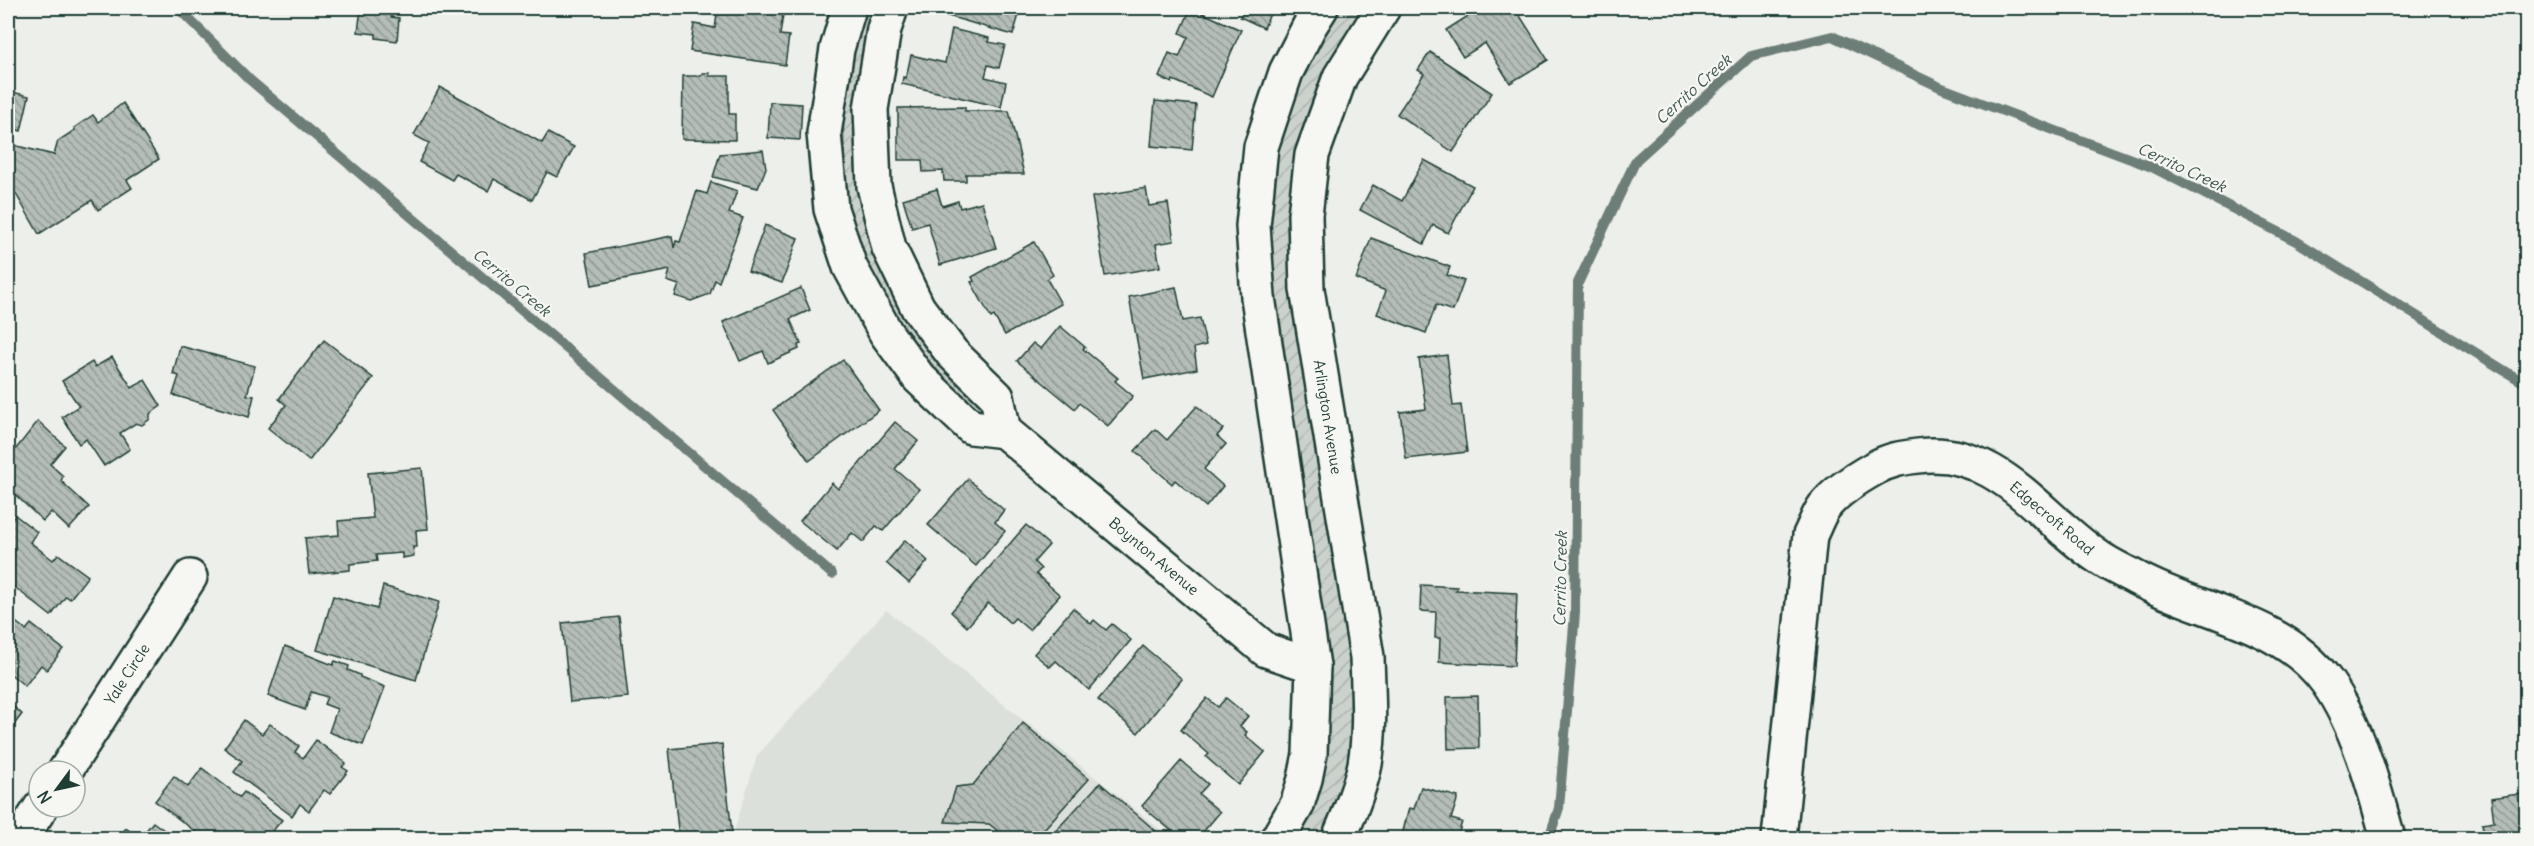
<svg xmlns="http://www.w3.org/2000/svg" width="2534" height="846" viewBox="0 0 2534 846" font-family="Delius,sans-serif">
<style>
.built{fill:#dce0db}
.garden{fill:url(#garden-furrows);stroke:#758880;stroke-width:1.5}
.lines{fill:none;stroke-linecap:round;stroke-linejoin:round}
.stream{stroke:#6c7e77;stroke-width:10}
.building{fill:url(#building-back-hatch);stroke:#1f3d34;stroke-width:1.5}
.minor-casing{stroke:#1f3d34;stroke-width:38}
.major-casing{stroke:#1f3d34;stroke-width:38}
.minor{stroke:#f6f6f2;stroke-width:33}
.major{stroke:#f6f6f2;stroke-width:33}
.labels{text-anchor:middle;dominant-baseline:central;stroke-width:4.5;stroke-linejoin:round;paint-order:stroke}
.street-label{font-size:15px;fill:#1f3d34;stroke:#f6f6f2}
.water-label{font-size:16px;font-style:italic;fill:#3f5850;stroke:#f6f6f2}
</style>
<defs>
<pattern id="garden-furrows" width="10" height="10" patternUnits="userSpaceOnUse" patternTransform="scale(1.5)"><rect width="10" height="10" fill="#cbd2cc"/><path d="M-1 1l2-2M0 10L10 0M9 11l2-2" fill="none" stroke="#aeb5b0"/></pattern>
<pattern id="building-back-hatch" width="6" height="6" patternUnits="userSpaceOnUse" patternTransform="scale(1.5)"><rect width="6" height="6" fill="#b4bdb8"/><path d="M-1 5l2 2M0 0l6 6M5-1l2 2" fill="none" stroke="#929b96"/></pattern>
</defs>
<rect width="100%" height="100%" fill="#edefea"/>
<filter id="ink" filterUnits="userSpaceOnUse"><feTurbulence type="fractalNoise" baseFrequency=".0167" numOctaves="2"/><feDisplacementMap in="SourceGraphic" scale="12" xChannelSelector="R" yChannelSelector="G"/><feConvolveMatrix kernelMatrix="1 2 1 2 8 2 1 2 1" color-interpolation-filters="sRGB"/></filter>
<g filter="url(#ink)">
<polygon class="built" points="886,610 1171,838 732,838 757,756"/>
<g class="garden">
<polygon points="862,8 881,8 862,173 987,407 982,419 913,354 856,244 845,192 843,103"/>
<path d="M1336,8H1369L1304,155L1352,635L1359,744L1329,838H1295C1325,789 1331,735 1330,678L1268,250C1271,199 1272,138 1293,90C1306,62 1322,35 1336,8Z"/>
</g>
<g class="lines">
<g class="stream">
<polyline points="178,8 250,80 832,574"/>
<polyline points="1549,838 1559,808 1575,613 1578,283 1636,160 1751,56 1832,36 1942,88 2152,167 2296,241 2526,384"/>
</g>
</g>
<g class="building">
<polygon points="361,8 392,8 391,17 399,18 397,41 376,38 376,34 358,32"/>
<polygon points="718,8 784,8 780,35 789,36 785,65 690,51 694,24 715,28"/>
<polygon points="932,8 1021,8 1013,35 931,11"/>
<polygon points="1191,8 1241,30 1212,97 1173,80 1172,83 1159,77 1169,53 1179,57 1188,37 1180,33"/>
<polygon points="1245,8 1256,8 1270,14 1264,28 1240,17"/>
<polygon points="1470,8 1515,8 1548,60 1510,83 1485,43 1463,57 1446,30 1473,13"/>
<polygon points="952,29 989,38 988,42 1005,45 999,68 988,65 985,77 1006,82 1001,107 902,84 903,77 906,78 911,55 945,63"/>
<polygon points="1430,52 1492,93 1453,152 1397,114 1424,74 1418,70"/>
<polygon points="702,73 709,73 709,76 729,76 729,114 735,114 735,140 682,139 683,76 701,76"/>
<polygon points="440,87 542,143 548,133 574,147 557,177 547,172 532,200 494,179 488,191 456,174 452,180 419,162 429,143 414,135"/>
<polygon points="8,91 29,96 21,131 8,127"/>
<polygon points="1155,101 1196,105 1192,150 1151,146"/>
<polygon points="770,102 802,104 800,140 768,138"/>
<polygon points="123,103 159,159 127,180 132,188 98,210 92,200 39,234 8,180 8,168 13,145 54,155 58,141 75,130 74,128 93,115 98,122"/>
<polygon points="965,107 965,111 1009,111 1024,174 966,174 966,181 944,181 943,171 923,172 922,160 898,160 898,108"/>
<polygon points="763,150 766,168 758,188 713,177 720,154"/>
<polygon points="1424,160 1473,186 1448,233 1433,225 1424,244 1360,210 1373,185 1402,201"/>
<polygon points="711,182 737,191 729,213 743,218 719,282 715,280 710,294 691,301 675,296 679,285 667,281 670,270 592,285 586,253 672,236 674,248 676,241 680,242 697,191 707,194"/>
<polygon points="1146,188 1149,206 1168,203 1174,241 1156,244 1160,267 1105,276 1092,197"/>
<polygon points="937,189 942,206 958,201 960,208 982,202 996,248 940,265 928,223 912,228 903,199"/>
<polygon points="765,225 798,238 782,283 748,271"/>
<polygon points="1371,238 1450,267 1447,275 1464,281 1453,311 1436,305 1426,333 1377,314 1386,291 1356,279"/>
<polygon points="1034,242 1053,275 1047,279 1061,304 1005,335 994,316 991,318 971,282 974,281 972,277"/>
<polygon points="1176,287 1183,321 1200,318 1206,345 1194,348 1197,369 1144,379 1129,297"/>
<polygon points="801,288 810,310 790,319 801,344 798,345 799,349 768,363 763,351 740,361 723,322"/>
<polygon points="1060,326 1085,347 1083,349 1118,378 1115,381 1133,396 1108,426 1079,403 1075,409 1017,361 1033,343 1041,349"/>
<polygon points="324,340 373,378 309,461 268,428 286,405 279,399"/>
<polygon points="180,346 255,366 247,395 254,396 249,417 173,395 179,376 173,374"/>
<polygon points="1447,355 1453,406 1461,405 1467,452 1406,459 1400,412 1426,409 1419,359"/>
<polygon points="112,357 132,388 145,380 161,406 150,414 150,419 142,425 136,423 120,433 130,449 104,466 86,439 79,444 62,417 79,406 62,381 92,362 95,367"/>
<polygon points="843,360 879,410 809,461 773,410"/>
<polygon points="1197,406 1223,429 1217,436 1226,444 1204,469 1223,486 1206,507 1175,480 1172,484 1135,451 1155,429 1167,440"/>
<polygon points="38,421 65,446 50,464 63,476 61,481 89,507 69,529 51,512 43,521 8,488 8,459"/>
<polygon points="895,422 918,441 895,469 919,489 883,531 876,526 863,542 852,533 837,551 800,521 832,483 838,489"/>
<polygon points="422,468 428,529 416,530 417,547 413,547 414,556 402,558 402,553 376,555 377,561 350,564 350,570 309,574 305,538 339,535 338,521 373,518 368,473"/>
<polygon points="968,479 1004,510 995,522 1005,531 976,566 928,525"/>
<polygon points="15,515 37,532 30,542 53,560 58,554 88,576 70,599 66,596 51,616 8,582 8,526"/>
<polygon points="1026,525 1049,545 1034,562 1041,569 1036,574 1060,595 1029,630 1015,618 1010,623 988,603 967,627 951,612"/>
<polygon points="905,540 928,561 909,583 886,563"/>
<polygon points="1421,585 1457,587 1456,590 1517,593 1514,666 1439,662 1440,638 1435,638 1436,612 1420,611"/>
<polygon points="383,586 439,602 416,680 317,650 333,596 377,609"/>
<polygon points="1073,608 1091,624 1094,620 1106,630 1112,624 1131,640 1089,690 1056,661 1050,667 1034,654"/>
<polygon points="8,616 26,630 31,624 63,649 47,670 41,665 25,686 8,672"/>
<polygon points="619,617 628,697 570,702 562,623"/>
<polygon points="285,646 333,665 335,661 349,666 348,670 360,675 360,677 385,687 363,745 329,732 337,709 324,704 327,697 311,692 305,710 268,696"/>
<polygon points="1143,646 1182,679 1138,733 1098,700"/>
<polygon points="1478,696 1479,748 1448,749 1447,697"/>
<polygon points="1207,698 1218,707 1226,698 1248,716 1240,726 1247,732 1245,735 1265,752 1238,785 1206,757 1209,754 1181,730"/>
<polygon points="8,702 22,714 8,733"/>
<polygon points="244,720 262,734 270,724 299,746 295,752 303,758 316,740 346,763 342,767 348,771 330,794 324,790 309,811 300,804 292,816 234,772 242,761 224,748"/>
<polygon points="1023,723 1089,779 1036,838 1007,838 989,824 945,822 956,787 973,785"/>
<polygon points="722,744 732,833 679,838 669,749"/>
<polygon points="1181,761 1208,784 1199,794 1220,812 1198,838 1180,838 1142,806"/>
<polygon points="202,768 240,797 244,792 282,820 271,833 277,838 204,838 155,801 174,776 188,787"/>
<polygon points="1100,783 1164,838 1049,838"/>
<polygon points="1421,787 1458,797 1451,819 1462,822 1457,838 1392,838 1394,833 1402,835 1409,808 1414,809"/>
<polygon points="2526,793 2526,838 2485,838 2482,824 2494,822 2491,798"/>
<polygon points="153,822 175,838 140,838"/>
<polygon points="126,828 139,838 118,838"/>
</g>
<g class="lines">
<g class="minor-casing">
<g id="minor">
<polyline points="849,8 837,49 824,133 831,209 850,267 886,333 919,378 971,427 1004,431 1266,650 1313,666"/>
<polyline points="891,8 884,29 871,109 874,186 889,248 918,308 952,353 997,397 1004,431"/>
<polyline points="65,771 190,577"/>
<polyline points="21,838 41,807"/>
<path d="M1779,838L1810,535C1815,526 1818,515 1824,507C1836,491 1857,478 1875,468C1889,460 1901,458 1918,456C1996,446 2038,515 2094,554C2107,564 2123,571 2138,579C2199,612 2283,621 2327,682C2358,726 2374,787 2388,838"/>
</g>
</g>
<g class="major-casing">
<g id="major">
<polyline points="1278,838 1297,805 1305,779 1310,754 1313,666 1258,297 1253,226 1261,147 1286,72 1309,27 1321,8"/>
<path d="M1339,838C1349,815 1360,789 1365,764C1371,728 1368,692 1367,657L1307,289L1305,215L1312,155L1340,77L1383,8"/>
</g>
</g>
<use href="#minor" class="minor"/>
<use href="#major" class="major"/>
</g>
</g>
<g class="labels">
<g class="street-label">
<text transform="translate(1328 417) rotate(81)">Arlington Avenue</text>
<text transform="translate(2052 518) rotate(40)">Edgecroft Road</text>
<text transform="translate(1154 556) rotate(40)">Boynton Avenue</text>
<text transform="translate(127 674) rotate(-57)">Yale Circle</text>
</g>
<g class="water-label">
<text transform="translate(1693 89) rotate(-42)">Cerrito Creek</text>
<text transform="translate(2182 167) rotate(25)">Cerrito Creek</text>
<text transform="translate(512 282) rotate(40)">Cerrito Creek</text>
<text transform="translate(1560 579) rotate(-89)">Cerrito Creek</text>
</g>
</g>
<rect width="2534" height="846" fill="none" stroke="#f6f6f2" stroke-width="30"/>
<rect x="15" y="15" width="2504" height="816" fill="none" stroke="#1f3d34" stroke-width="2" filter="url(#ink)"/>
<g transform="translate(57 789) rotate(237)"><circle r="28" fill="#f6f6f2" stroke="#a0aca6" stroke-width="1.5"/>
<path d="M0-4.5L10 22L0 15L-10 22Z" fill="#1f3d34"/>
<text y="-9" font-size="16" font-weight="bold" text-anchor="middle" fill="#1f3d34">N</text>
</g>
</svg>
